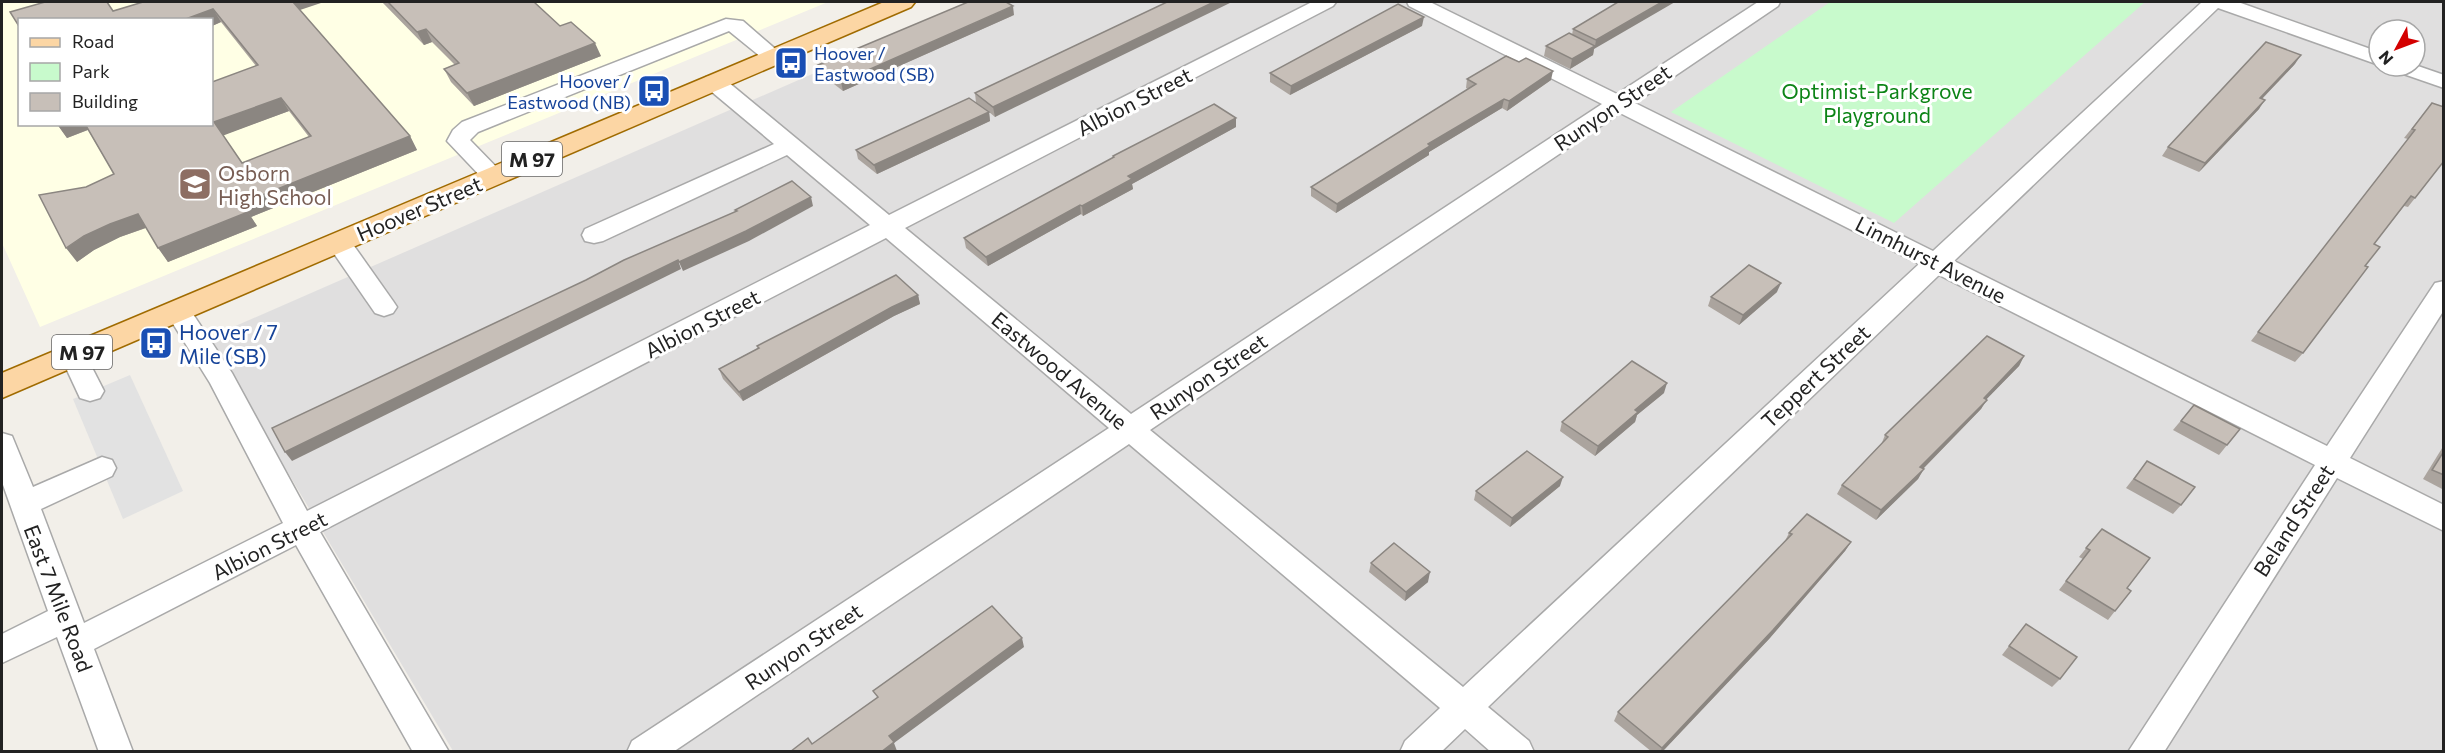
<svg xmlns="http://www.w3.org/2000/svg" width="2445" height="753" viewBox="0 0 2445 753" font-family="Commissioner,sans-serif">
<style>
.residential{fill:#e0dfdf;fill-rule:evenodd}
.education{fill:#ffffe5;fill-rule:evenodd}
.park{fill:#c8facc}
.parking{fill:#e2e2e2}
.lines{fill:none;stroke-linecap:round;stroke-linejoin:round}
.minor-casing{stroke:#a9a9a9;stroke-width:3}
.major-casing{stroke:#a06b00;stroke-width:3}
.minor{fill:#fff;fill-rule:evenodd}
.major{fill:#fcd6a4;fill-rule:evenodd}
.wall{fill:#aba49e;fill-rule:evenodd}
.shaded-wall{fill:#8b8681}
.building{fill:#c7bfb8;stroke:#8b8681;stroke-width:1.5;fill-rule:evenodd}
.labels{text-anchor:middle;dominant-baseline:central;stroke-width:6;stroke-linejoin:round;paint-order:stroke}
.far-transit-label{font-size:18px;fill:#164399;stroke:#fff;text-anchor:start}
.shield{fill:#fff;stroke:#646464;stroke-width:1.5}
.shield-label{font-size:20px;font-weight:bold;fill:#222}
.park-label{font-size:21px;fill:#0c8416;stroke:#fff}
.street-label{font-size:21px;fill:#222;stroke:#fff}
.education-label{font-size:21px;fill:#785e54;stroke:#fff;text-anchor:start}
.transit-label{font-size:21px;fill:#164399;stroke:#fff;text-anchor:start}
</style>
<rect width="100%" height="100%" fill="#f2efe9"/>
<path class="residential" d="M977,2H2443V751H453L208,338ZM2379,30H2415V66H2379Z"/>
<path class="education" d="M2,2H828L40,327L2,243ZM20,20H212V124H20Z"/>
<polygon class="park" points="1830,2 2145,2 1894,223 1671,112"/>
<polygon class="parking" points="130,375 183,491 123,519 73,399"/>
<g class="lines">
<g class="minor-casing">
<g id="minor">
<path d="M1312,2H1336L1333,6L905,228L1131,414L1602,104L1409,6L1407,2H1430L1617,94L1758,2H1780L1778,6L1635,103L1933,251L2202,2H2238L2379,52V65L2218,8L1954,261L2327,446L2435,283L2444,281V310L2350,458L2444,505V531L2337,478L2164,752H2128L2315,465L1939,275L1488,707L1529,741L1534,752H1491L1465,729L1441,752H1400L1405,741L1440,708L1129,444L673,752H627L632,741L1109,428L886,238L320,532L449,752H413L296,545L94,649L133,752H99L57,637L2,663V634L48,611L2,482V433L12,436L33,487L102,457L112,460L116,468L112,476L41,509L84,623L283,523L210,383L165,311L169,305L178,302L187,305L232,373L307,511L870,225L787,155L603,241L594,243L585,241L582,235L585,229L774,144L706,87L703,82L706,77L714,76L722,77L889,215ZM1620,113L1919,264L1463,687L1150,430Z"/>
<polygon points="726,19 743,21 780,53 783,57 780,61 773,63 766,61 729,31 478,132 470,140 505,176 501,181 493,183 485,181 447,141 453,130 462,122"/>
<polygon points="2415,65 2444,75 2444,88 2392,70 2389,66"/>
<polygon points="338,234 347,236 393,301 397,307 393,313 384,316 375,313 326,242 329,236"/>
<polygon points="73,346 82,348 104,391 100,398 90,401 80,398 60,355 64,348"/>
</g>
</g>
<g class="major-casing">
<polygon id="major" points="884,2 915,2 911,7 2,398 2,373"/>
</g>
<use href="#minor" class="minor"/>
<use href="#major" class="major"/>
</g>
<g class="wall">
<polygon points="382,2 534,2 560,26 601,56 474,106 451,82 444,69 455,65 432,42 424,45"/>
<polygon points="1167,2 995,117 989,112 990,121 877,174 858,159 856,150 976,103 975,93"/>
<polygon points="1618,2 1594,49 1593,55 1570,69 1544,56 1546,46 1572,35 1573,29"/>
<path d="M300,10L410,136L417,150L251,217L257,226L168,262L146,228L120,237L94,250L77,262L86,187L114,174L88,130L67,138L57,124H212L256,66L221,22L212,26V20L113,11ZM289,111L309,137L242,163L223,135Z"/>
<polygon points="1014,15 843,91 821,74 818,65"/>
<polygon points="1422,26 1290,95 1270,82 1270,73"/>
<polygon points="2295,64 2262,99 2259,109 2199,172 2162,156 2168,147"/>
<polygon points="1467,79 1551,80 1507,111 1502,108 1429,152 1429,155 1336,213 1311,196 1311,187 1468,89 1466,88"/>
<polygon points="2432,103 2415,198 2408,207 2404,206 2374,244 2365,266 2303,353 2295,362 2251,341 2408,139 2404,138"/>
<polygon points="1236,127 1132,184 1133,189 1083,216 1081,214 988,266 966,248 964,238 1113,158 1113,156"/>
<polygon points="1777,292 1739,325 1708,306 1711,297"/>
<polygon points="918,295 920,304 894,316 743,401 723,379 719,369 758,348 757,346"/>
<polygon points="2024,356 2019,366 1986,399 1981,409 1923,469 1918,479 1876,520 1837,494 1842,485 1881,445 1885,435"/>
<polygon points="1664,393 1637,415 1635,422 1595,456 1560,431 1562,422"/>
<polygon points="2194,405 2240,429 2219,455 2173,430"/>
<polygon points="2444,445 2444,490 2423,479"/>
<polygon points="2147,461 2181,505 2173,514 2126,488"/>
<polygon points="1560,486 1510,527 1474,500 1476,491"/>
<polygon points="2102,529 2127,588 2115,611 2108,620 2059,590 2083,559 2079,557"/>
<polygon points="1789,533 1851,542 1845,551 1769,639 1662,752 1652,752 1614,721 1618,712 1738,590 1785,541"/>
<polygon points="1371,563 1428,582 1405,601 1369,572"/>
<polygon points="2026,624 2060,679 2052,687 2002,655"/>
</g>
<g class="shaded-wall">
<polygon points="292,2 324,2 297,11"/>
<polygon points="1214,2 1232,2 995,117 993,107"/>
<polygon points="1662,2 1675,2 1594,49 1593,55 1570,69 1572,59 1595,46 1596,40"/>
<polygon points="1013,6 1014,15 843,91 841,82"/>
<polygon points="213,9 221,22 212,26 212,20 183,20"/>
<polygon points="1424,17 1422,26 1290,95 1291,86"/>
<polygon points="426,29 432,42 424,45 417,32"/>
<polygon points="595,43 601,56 474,106 467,93"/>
<polygon points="2301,55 2295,64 2254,107 2260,98"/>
<polygon points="1553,71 1551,80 1507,111 1509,101"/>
<polygon points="281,98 289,111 222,136 214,122"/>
<polygon points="1504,99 1502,108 1429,152 1429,155 1336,213 1337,204 1428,144"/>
<polygon points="2265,100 2259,109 2199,172 2205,163"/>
<polygon points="989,112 990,121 877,174 874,165"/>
<polygon points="1236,118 1236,127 1132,184 1133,189 1083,216 1082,206 1128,176"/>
<polygon points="57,124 86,124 90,129 67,138"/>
<polygon points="410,136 417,150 251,217 242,203"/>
<polygon points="811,197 813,206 749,241 683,271 679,262"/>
<polygon points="1080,205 1081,214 988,266 986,257"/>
<polygon points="248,212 257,226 168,262 158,248"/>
<polygon points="138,214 148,227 120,237 94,250 77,262 66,248 84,236 110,224"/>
<polygon points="678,260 681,269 292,461 285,452"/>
<polygon points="1781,283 1777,292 1739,325 1743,315"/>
<polygon points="918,295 920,304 894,316 743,401 739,392 892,307"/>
<polygon points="2024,356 2019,366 1978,408 1984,398"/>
<polygon points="1667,383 1664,393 1637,415 1635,422 1595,456 1598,446 1635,410"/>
<polygon points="1987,400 1981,409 1915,477 1920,467"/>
<polygon points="1924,469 1918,479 1876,520 1881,510"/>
<polygon points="1563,477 1560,486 1510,527 1512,518"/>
<polygon points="1851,542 1845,551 1769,639 1662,752 1660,752 1662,748"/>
<polygon points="1430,572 1428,582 1405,601 1406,592"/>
<polygon points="1022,638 1024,647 894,743 897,751 881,752 889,736"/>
</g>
<g class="building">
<path d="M45,2H107L113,11L143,2H293L410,136L242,203L248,212L158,248L138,214L110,224L84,236L66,248L39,195L86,187L114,174L85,124H212V82L258,65L213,9L183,20H20V28L10,12ZM281,98L311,136L242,163L214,122Z"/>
<polygon points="388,2 534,2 560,26 571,22 595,43 467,93 444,69 459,63 426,29 417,32"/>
<polygon points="968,2 1006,2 1013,6 841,82 818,65"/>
<polygon points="1167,2 1214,2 993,107 975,93"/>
<polygon points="1618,2 1662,2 1596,40 1573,29"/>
<polygon points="1398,4 1424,17 1291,86 1270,73"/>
<polygon points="1569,33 1595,46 1572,59 1546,46"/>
<polygon points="2266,42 2301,55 2260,98 2265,100 2205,163 2168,147"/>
<polygon points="1506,56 1519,62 1526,58 1553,71 1509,101 1504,99 1428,144 1430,146 1337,204 1311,187 1476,84 1467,79"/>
<polygon points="969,98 989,112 874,165 856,150"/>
<polygon points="2432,103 2444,107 2444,161 2415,198 2411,196 2374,244 2380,247 2365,266 2368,267 2303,353 2258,332 2415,130 2412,129"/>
<polygon points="1214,104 1236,118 1128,176 1132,179 1082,206 1080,205 986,257 964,238 1114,157 1113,156"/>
<polygon points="792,181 811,197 746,231 679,262 678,260 285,452 272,428 586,280 624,260 737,211 735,210"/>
<polygon points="1749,265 1781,283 1743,315 1711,297"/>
<polygon points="896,275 918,295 892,307 739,392 719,369 759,348 757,346"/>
<polygon points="1987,336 2024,356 1984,398 1987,400 1920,467 1924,469 1881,510 1842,485 1888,437 1885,435"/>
<polygon points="1632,361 1667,383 1635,410 1638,412 1598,446 1562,422"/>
<polygon points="2194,405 2240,429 2227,445 2181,421"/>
<polygon points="1527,451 1563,477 1512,518 1476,491"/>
<polygon points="2444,451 2444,475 2432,470"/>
<polygon points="2147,461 2195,487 2181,505 2134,479"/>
<polygon points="1807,514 1851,542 1773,630 1662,748 1618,712 1738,590 1792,534 1789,533"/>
<polygon points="2102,529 2150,558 2127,588 2131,591 2115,611 2066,581 2090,550 2086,548"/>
<polygon points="1394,543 1430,572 1406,592 1371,563"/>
<polygon points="992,606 1022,638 889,736 894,742 881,752 790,752 808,738 812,744 878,697 873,691"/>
<polygon points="2026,624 2077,657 2060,679 2009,646"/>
</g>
<defs>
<g id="bus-square" transform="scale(1.725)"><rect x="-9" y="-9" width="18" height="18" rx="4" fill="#1a4fb4" stroke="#fff"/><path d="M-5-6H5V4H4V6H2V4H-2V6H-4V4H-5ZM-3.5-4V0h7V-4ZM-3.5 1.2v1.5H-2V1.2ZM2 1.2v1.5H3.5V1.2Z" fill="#fff"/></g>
<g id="school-square" transform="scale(1.725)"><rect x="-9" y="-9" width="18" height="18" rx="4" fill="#8d6e63" stroke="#fff"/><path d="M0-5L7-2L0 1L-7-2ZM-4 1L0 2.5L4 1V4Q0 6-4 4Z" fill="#fff"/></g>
</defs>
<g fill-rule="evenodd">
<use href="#bus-square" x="791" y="63"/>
<use href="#bus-square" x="654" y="91"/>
<use href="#school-square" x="195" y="184"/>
<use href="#bus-square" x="156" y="343"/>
</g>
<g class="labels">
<g class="far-transit-label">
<text x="814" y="53">Hoover /<tspan x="814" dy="21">Eastwood (SB)</tspan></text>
<text x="631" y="81" text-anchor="end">Hoover /<tspan x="631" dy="21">Eastwood (NB)</tspan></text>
</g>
<g class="shield">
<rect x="502" y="142" width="60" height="34" rx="4.5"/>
<rect x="52" y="335" width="60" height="34" rx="4.5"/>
</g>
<g class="shield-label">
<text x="532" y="159">M 97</text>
<text x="82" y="352">M 97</text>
</g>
<g class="park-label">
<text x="1877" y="90">Optimist-Parkgrove<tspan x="1877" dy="24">Playground</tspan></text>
</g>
<g class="street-label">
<text transform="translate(1134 101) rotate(-27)">Albion Street</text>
<text transform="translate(1612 107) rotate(-34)">Runyon Street</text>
<text transform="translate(419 208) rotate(-23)">Hoover Street</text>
<text transform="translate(1931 259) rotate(27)">Linnhurst Avenue</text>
<text transform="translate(702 323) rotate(-27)">Albion Street</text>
<text transform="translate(1060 370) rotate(40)">Eastwood Avenue</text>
<text transform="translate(1208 376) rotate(-34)">Runyon Street</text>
<text transform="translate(1815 376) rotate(-43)">Teppert Street</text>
<text transform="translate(2293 520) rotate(-57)">Beland Street</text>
<text transform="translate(269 545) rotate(-27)">Albion Street</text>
<text transform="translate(59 598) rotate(69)">East 7 Mile Road</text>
<text transform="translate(803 646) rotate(-34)">Runyon Street</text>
</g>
<g class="education-label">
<text x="218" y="172">Osborn<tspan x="218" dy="24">High School</tspan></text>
</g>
<g class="transit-label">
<text x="179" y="331">Hoover / 7<tspan x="179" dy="24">Mile (SB)</tspan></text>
</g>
</g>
<rect width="2445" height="753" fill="none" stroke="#222222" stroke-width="6"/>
<rect x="18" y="18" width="195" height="108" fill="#ffffff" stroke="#a7a7a7" stroke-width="1.5"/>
<rect x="30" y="38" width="30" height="9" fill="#fcd6a4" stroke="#a7a7a7" stroke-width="1.5"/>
<text x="72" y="48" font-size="18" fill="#222222">Road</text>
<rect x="30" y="63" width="30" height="18" fill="#c8facc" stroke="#a7a7a7" stroke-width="1.5"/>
<text x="72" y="78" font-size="18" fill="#222222">Park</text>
<rect x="30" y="93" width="30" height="18" fill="#c7bfb8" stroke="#a7a7a7" stroke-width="1.5"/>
<text x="72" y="108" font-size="18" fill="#222222">Building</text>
<g transform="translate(2397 48) rotate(229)"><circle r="28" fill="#ffffff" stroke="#a7a7a7" stroke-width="1.5"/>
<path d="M0-4.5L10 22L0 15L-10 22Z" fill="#d40000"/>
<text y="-9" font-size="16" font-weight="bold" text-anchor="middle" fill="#222222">N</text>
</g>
</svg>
